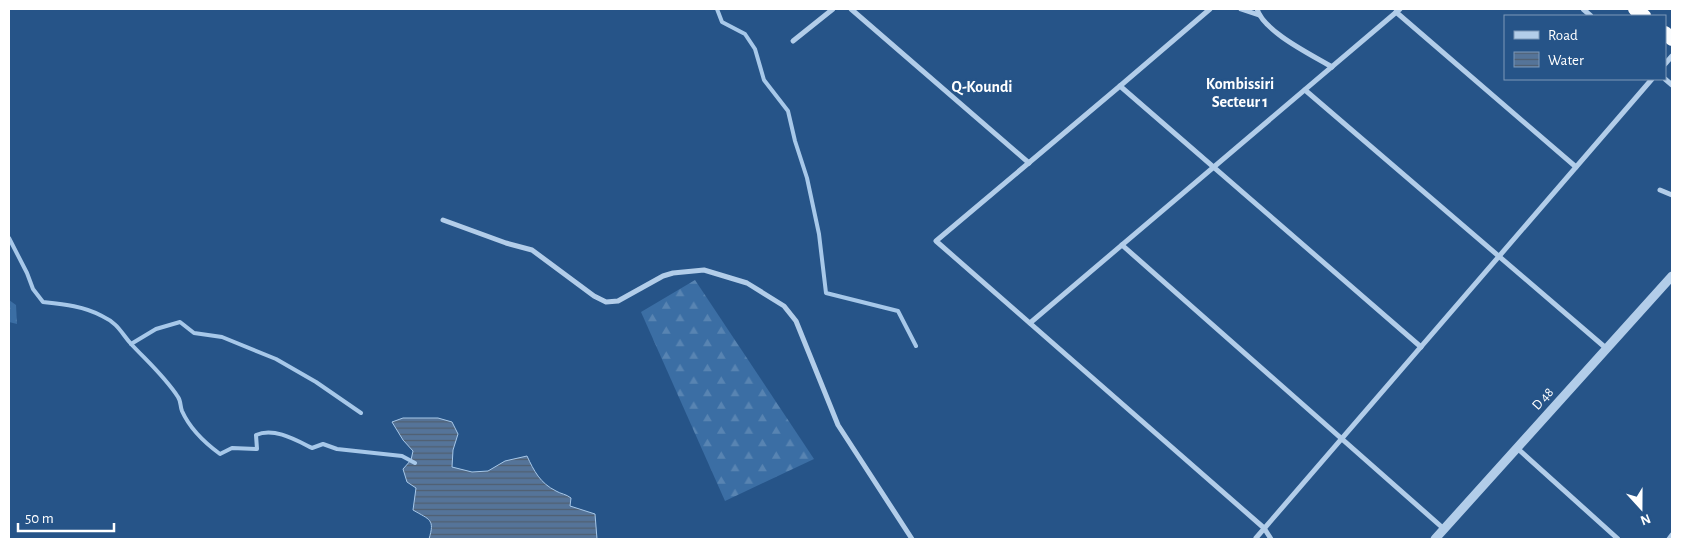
<svg xmlns="http://www.w3.org/2000/svg" width="1681" height="548" viewBox="0 0 1681 548" font-family="'Alegreya Sans',sans-serif">
<style>
.forest{fill:url(#forest-firs)}
.water{fill:url(#water-rules);stroke:#a7c8e9}
.lines{fill:none;stroke-linecap:round;stroke-linejoin:round}
.stream{stroke:#a7c8e9;stroke-width:4}
.minor{stroke:#b2cde9;stroke-width:5}
.tertiary{stroke:#b2cde9;stroke-width:9}
.trunk{stroke:#fafcfe;stroke-width:14}
.labels{text-anchor:middle;dominant-baseline:central;stroke-width:4.5;stroke-linejoin:round;paint-order:stroke}
.street-label{font-size:14px;fill:#fff;stroke:#265488}
.quarter-label{font-size:16px;font-weight:bold;fill:#fff;stroke:#265488}
</style>
<defs>
<pattern id="forest-firs" width="22" height="20" patternUnits="userSpaceOnUse" patternTransform="scale(1.25)"><rect width="22" height="20" fill="#3b6ea4"/><path d="M5 1l3.5 6h-7zM16 11l3.5 6h-7z" fill="#5884b2"/></pattern>
<pattern id="water-rules" width="6" height="5" patternUnits="userSpaceOnUse" patternTransform="scale(1.25)"><rect width="6" height="5" fill="#557499"/><path d="M0 2.5h6" fill="none" stroke="#505e6f"/></pattern>
</defs>
<rect width="100%" height="100%" fill="#265488"/>
<g class="forest">
<polygon points="695,280 814,459 725,501 641,312"/>
<polygon points="9,300 16,305 17,324 9,322"/>
</g>
<path class="water" d="M403,418H438L452,422L458,434L453,450L452,467L472,472L488,471L505,461L527,456C534,471 540,483 556,491C561,494 566,494 571,498L570,506L595,514L597,539H429C435,519 430,520 413,510L416,488L407,482L403,469L411,460L413,451L403,440L392,422Z"/>
<g class="lines">
<g class="stream">
<polyline points="717,9 722,22 745,34 755,49 764,80 788,111 795,141 807,178 819,234 826,293 898,311 916,346"/>
<path d="M9,238L27,273L33,289L43,302C62,304 84,306 102,316C119,324 121,333 132,345C148,362 165,377 178,397C181,401 180,406 182,411C190,429 205,443 220,454L232,448L257,449L256,435C274,427 296,440 312,448L323,444L337,449L402,456L415,463"/>
<polyline points="131,344 156,329 180,322 194,333 222,337 276,359 316,382 361,413"/>
</g>
<g class="minor">
<polyline points="851,9 1029,163"/>
<polyline points="1210,9 1120,86 936,241 1264,528 1271,539"/>
<polyline points="1241,9 1259,15"/>
<path d="M1257,9C1264,32 1312,55 1332,67"/>
<polyline points="1583,9 1591,16"/>
<polyline points="1396,12 1576,167"/>
<polyline points="793,41 833,9"/>
<polyline points="1665,64 1672,56"/>
<polyline points="1665,79 1672,85"/>
<polyline points="1120,86 1421,347"/>
<polyline points="1305,90 1607,349"/>
<polyline points="1660,190 1672,195"/>
<polyline points="443,220 506,243 532,250 594,296 606,302 618,301 663,276 673,273 704,270 747,283 784,306 796,321 838,425 912,539"/>
<polyline points="1122,245 1444,529"/>
<polyline points="1030,323 1400,9"/>
<polyline points="1517,448 1618,539"/>
<polyline points="1256,538 1652,79"/>
<polyline points="1669,539 1672,535"/>
</g>
<polyline class="tertiary" points="1435,539 1672,276"/>
<g class="trunk">
<polyline points="1635,9 1644,16"/>
<polyline points="1665,33 1672,39"/>
</g>
</g>
<g class="labels">
<g class="street-label">
<text transform="translate(1543 399) rotate(-48)">D 48</text>
</g>
<g class="quarter-label">
<text x="1240" y="84">Kombissiri<tspan x="1240" dy="18">Secteur 1</tspan></text>
<text x="982" y="87">Q-Koundi</text>
</g>
</g>
<rect width="1681" height="548" fill="none" stroke="#ffffff" stroke-width="20"/>
<rect x="1504" y="15" width="162" height="65" fill="#265488" stroke="#7d98b8"/>
<rect x="1514" y="31" width="25" height="8" fill="#b2cde9" stroke="#7d98b8"/>
<text x="1548" y="40" font-size="15" fill="#ffffff">Road</text>
<rect x="1514" y="52" width="25" height="15" fill="url(#water-rules)" stroke="#7d98b8"/>
<text x="1548" y="65" font-size="15" fill="#ffffff">Water</text>
<g transform="translate(1641 508) rotate(159)" stroke="#265488" stroke-width="4" paint-order="stroke">
<path d="M0-4L9 19L0 12L-9 19Z" fill="#ffffff"/>
<text y="-8" font-size="14" font-weight="bold" text-anchor="middle" fill="#ffffff">N</text>
</g>
<path d="M18 523v8h96v-8" fill="none" stroke="#ffffff" stroke-width="2.5"/>
<text x="25" y="523" font-size="15" fill="#ffffff" stroke="#265488" stroke-width="4" paint-order="stroke">50 m</text>
</svg>
